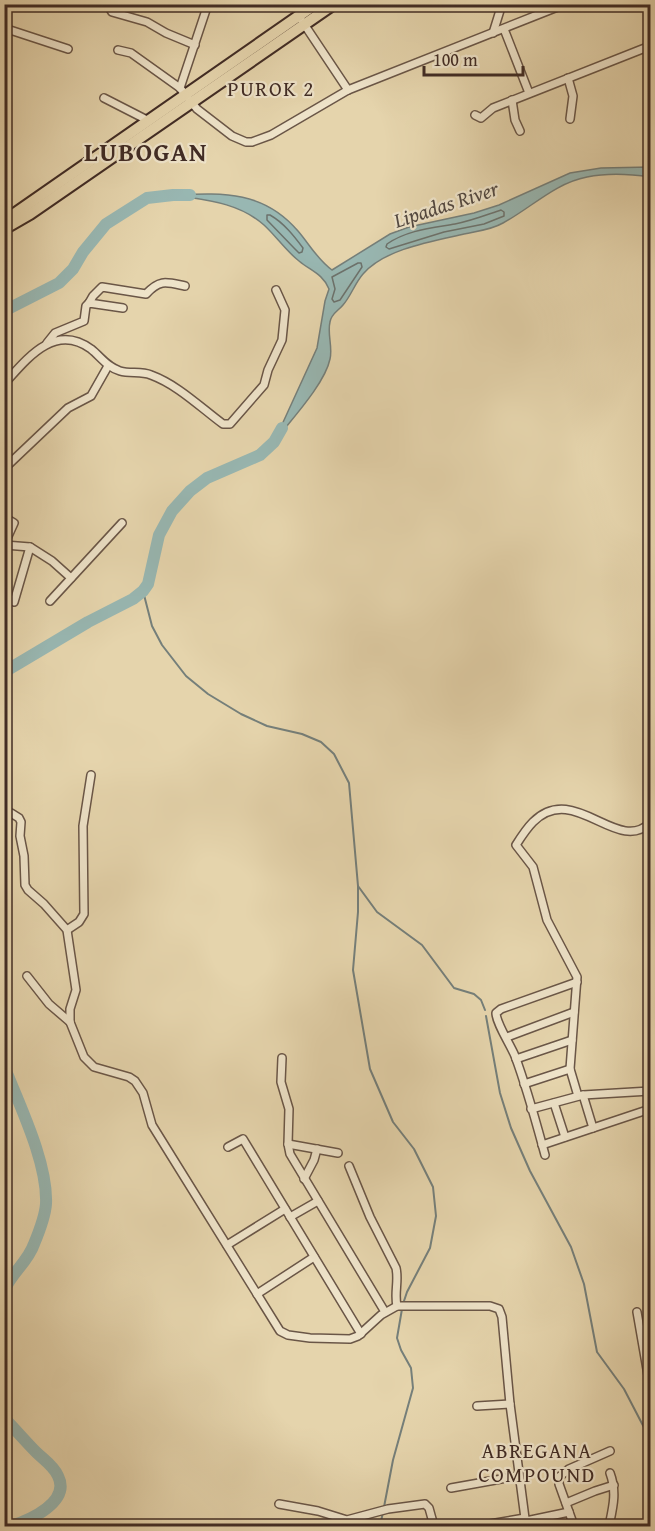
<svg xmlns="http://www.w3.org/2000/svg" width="655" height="1531" viewBox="0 0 655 1531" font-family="'Gentium Book Plus',serif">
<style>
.water{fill:#98b7b2;stroke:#757f7a;stroke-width:1.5}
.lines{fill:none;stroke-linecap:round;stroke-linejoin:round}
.shore{stroke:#6c726c;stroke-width:1.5}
.stream{stroke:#757f7a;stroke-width:2}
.river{stroke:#98b7b2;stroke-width:12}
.minor-casing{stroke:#6a5647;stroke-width:10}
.primary-casing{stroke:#412c25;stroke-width:14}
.minor{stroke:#eee3c9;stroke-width:7}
.primary{stroke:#e5d4ac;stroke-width:10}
.labels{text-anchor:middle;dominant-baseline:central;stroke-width:4.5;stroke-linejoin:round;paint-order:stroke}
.neighbourhood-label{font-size:21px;letter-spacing:1.5px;fill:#412c25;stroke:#eee3c9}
.water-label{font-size:21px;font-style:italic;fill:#524841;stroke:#eee3c9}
.district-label{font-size:26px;font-weight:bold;letter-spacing:1.5px;fill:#412c25;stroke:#eee3c9}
</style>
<rect width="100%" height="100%" fill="#e5d4ac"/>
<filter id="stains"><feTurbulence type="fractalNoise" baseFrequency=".00333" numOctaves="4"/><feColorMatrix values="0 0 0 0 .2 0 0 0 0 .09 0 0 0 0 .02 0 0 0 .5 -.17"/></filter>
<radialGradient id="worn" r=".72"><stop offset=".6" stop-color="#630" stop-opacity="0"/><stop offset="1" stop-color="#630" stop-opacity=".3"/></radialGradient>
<path class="water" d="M650,167V177C630,174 607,173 587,177C555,183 531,208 503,223C491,230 477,231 464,234C433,241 384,249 363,274C355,283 351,296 343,305C338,311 331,314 330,322C327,334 333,347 330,359C325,384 290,421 274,442L317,348L325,301L329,289C323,274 311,271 299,261C286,251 276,236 264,225C238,202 205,200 173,195C222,193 263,190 298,231C310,245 317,259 332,270L390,234L409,227L474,213L499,205L570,173L601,168Z"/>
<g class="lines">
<g class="shore">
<path d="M501,210L504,212V216L484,224L444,232L389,249L386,247L387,244C407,230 432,228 455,224C471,221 486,215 501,210Z"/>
<path d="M267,215H270C284,223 294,236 303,248L302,252L299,253L294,248L267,220Z"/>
<polygon points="358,263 361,263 362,267 340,300 334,302 332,299 335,289 332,277"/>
</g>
<g class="stream">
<polyline points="143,591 152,626 162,645 186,676 208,694 241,714 267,726 302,734 321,742 334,754 349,783 358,886 358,912 353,970 370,1069 393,1122 414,1149 433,1187 436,1216 430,1248 407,1292 403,1304"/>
<polyline points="358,886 377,912 422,945 454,988 474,994 481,1000 485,1010"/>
<polyline points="486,1016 500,1093 511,1128 530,1171 571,1247 584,1284 597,1352 624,1389 650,1439"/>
<polyline points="384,1507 393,1460 413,1388 411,1368 401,1350 397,1338 402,1309"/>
<polyline points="380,1526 383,1512"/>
</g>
<g class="river">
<polyline points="4,311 59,283 73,269 83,252 106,224 147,198 173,195 190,195"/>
<polyline points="4,672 88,622 133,599 143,591 148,584 159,535 172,511 190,491 207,478 260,455 274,442 282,428"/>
<path d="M4,1066C19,1104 48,1163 46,1204C45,1217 39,1232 34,1244C28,1262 11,1273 4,1291"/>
<path d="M4,1418C15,1429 25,1441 36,1452C43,1459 54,1466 58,1476C71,1502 30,1520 11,1526"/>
</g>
<g class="minor-casing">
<g id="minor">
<polyline points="107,4 112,12 147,22 166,33 195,45"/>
<polyline points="302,21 348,90"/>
<polyline points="4,28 68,49"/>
<polyline points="504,29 529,93"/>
<polyline points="493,33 502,4"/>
<polyline points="118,50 131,53 180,88 197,109 232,136 246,142 252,142 271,135 348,90 565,4"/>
<polyline points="568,78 573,96 570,119"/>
<polyline points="180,88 208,4"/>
<polyline points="104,98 149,121"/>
<polyline points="512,100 515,120 520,131"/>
<polyline points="475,115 481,118 493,108 650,46"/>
<path d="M89,303L93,296L102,287L146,294C160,279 166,282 185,286"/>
<polyline points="47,343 55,333 84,321 86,306 89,303 123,308"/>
<path d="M4,384C26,360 54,322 91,349C101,357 107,367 120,371C130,374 141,371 151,375C178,385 200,407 223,424H230L264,385L268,370L282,340L285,310L276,290"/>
<polyline points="9,464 68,408 91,396 108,366"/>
<polyline points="4,517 14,523 4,545"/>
<polyline points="5,545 30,547 52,561 71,578"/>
<polyline points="50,601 122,523"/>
<polyline points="14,602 30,547"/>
<polyline points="11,813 19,818 21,822 20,836 24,856 25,885 28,890 44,904 67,930 76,990 70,1009 70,1022 84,1057 94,1067 129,1077 135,1081 143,1093 152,1125 280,1331 288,1335 310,1338 350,1339 358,1336 381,1315 397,1306 490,1306 499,1309 502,1317 510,1404 526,1526"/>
<polyline points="67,930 79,922 84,914 83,826 91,775"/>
<polyline points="27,976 49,1004 70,1022"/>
<polyline points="507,1037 574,1012"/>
<polyline points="282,1058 281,1082 289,1109 288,1144 290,1154 385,1312"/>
<polyline points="516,1059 572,1040"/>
<polyline points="524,1084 570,1069"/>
<polyline points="583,1095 593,1128"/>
<path d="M578,1096L570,1069L577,977L547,920L533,867L516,845C521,837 527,828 533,822C574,781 617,855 650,823"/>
<polyline points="554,1103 565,1137"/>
<polyline points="531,1109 583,1095 650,1091"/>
<polyline points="288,1144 338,1153"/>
<polyline points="542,1145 650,1109"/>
<polyline points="228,1147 243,1139 361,1334"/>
<path d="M545,1155C536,1122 527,1088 515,1056C510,1044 496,1023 496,1013L501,1009L577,982"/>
<path d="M349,1166L370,1217L396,1268C399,1281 394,1293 397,1306"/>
<polyline points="304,1179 314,1160 317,1149"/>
<polyline points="290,1217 318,1201"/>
<polyline points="227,1245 285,1209"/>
<polyline points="257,1294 314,1257"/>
<polyline points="637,1312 649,1381 650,1380"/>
<polyline points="477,1406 510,1404"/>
<polyline points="451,1488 518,1476"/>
<polyline points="566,1503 595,1491 614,1485"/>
<polyline points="279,1504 318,1511 347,1520 388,1509 425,1504 429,1508 434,1526"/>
<polyline points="526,1521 569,1512"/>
<polyline points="478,1526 525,1518"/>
<polyline points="574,1526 559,1484 559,1477 569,1469 610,1451"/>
<path d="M609,1526C613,1507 617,1492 610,1473"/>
</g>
</g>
<g class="primary-casing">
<g id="primary">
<polyline points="4,221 316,4"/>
<polyline points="4,229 30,214 334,4"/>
</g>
</g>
<use href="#minor" class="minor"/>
<use href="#primary" class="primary"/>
</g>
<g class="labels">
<g class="neighbourhood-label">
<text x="271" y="88">PUROK 2</text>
<text x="537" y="1450">ABREGANA<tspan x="537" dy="24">COMPOUND</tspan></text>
</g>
<g class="water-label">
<text transform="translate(446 204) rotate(-18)">Lipadas River</text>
</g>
<g class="district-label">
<text x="146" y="151">LUBOGAN</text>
</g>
</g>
<rect width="655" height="1531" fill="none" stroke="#e5d4ac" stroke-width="24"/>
<rect x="6" y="6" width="643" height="1519" fill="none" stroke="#412c25" stroke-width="3"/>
<rect x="12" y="12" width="631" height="1507" fill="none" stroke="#412c25" stroke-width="1.5"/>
<path d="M424 66v9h99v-9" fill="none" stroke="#412c25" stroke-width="3"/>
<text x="433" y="66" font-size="18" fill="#412c25" stroke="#eee3c9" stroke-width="4.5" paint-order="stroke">100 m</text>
<rect width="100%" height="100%" filter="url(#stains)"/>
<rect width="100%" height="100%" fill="url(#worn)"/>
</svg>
